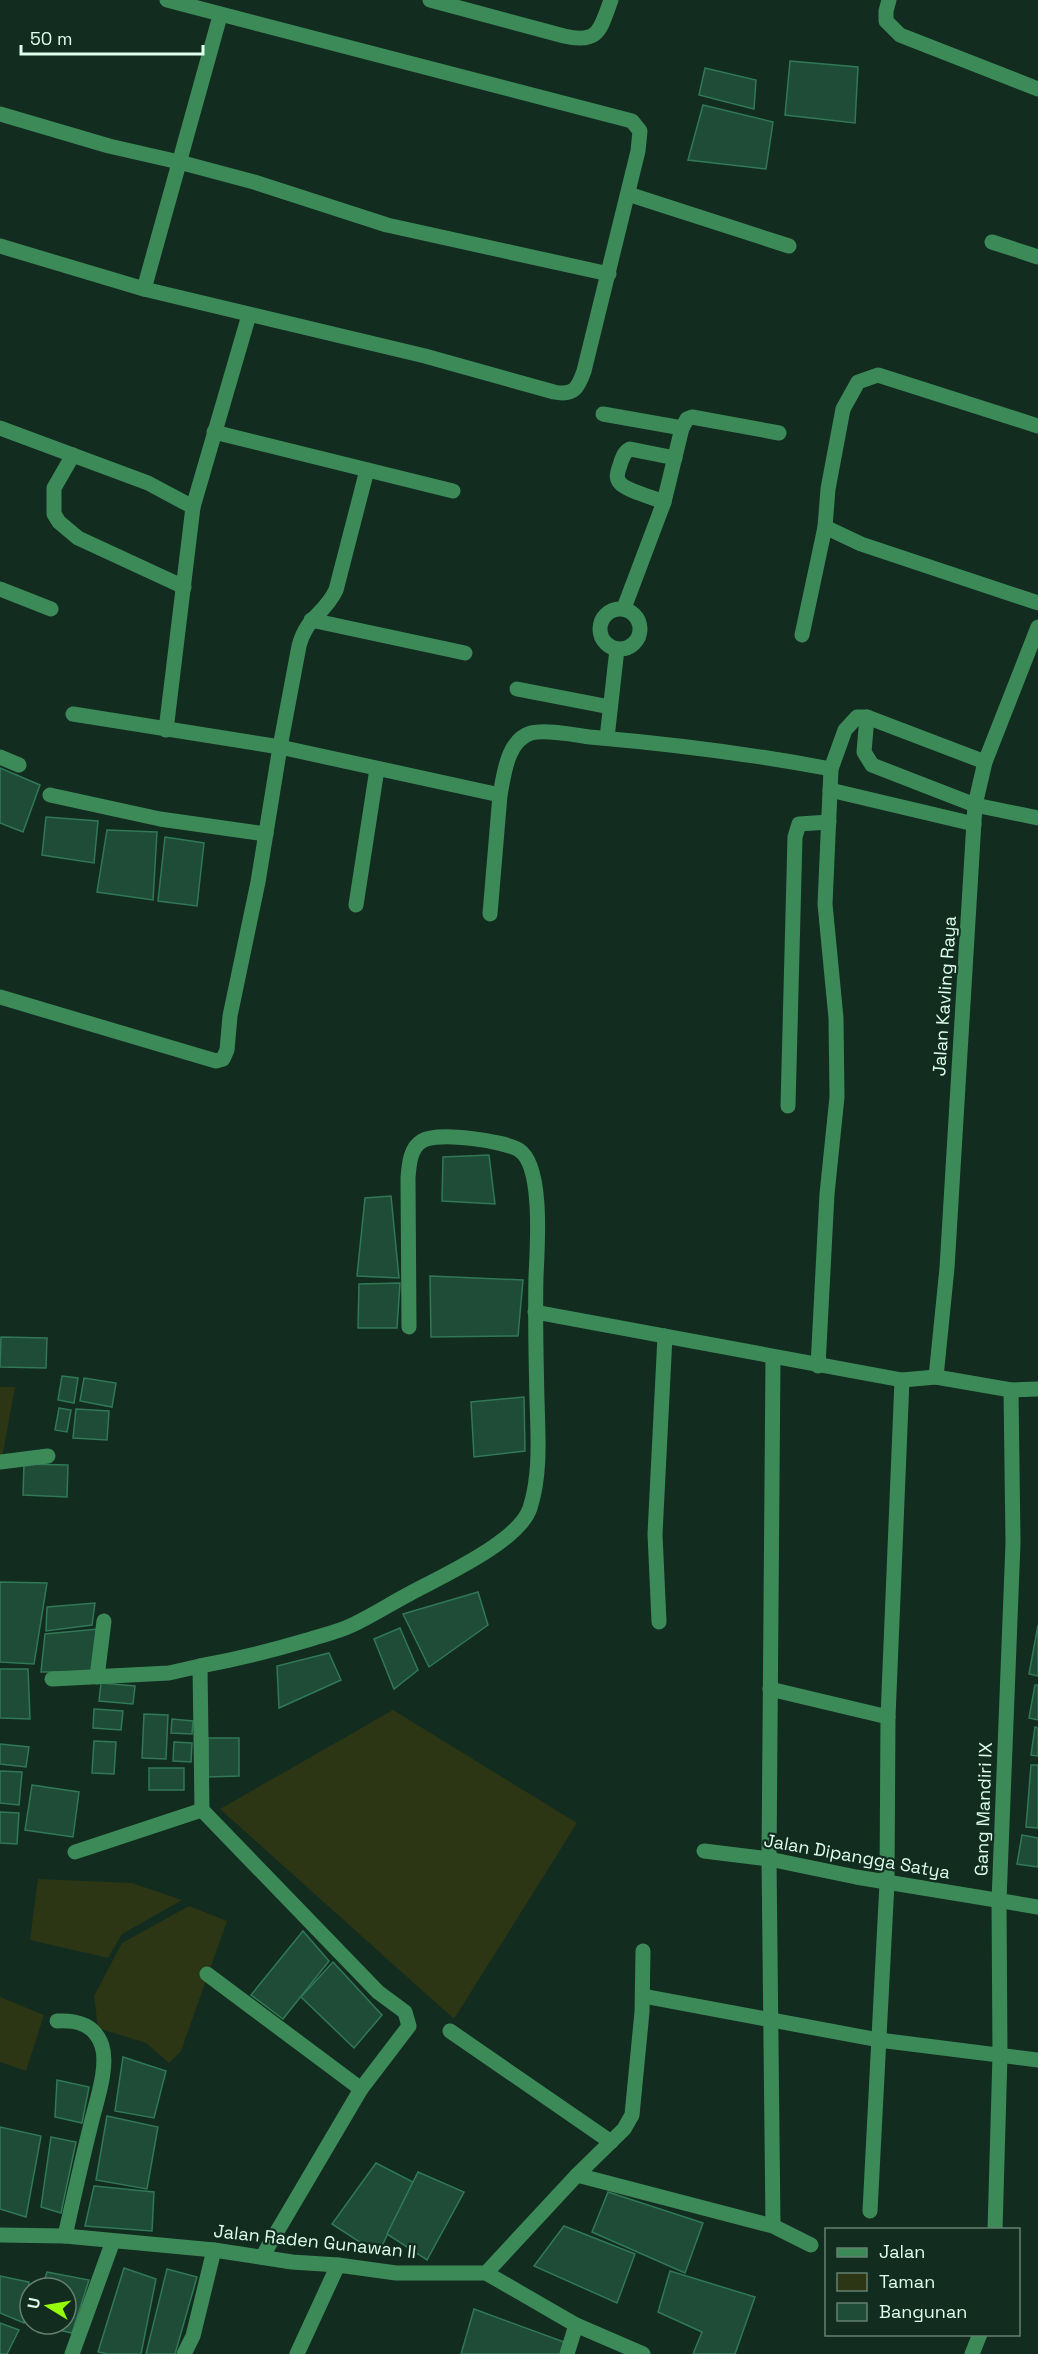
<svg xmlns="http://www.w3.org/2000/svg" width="1038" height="2354" viewBox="0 0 1038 2354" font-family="'Space Grotesk',sans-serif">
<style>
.green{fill:#2c3615}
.building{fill:#1e4c36;stroke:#307856;stroke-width:1.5}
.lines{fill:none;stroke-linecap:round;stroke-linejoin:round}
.minor{stroke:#3d8a59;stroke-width:15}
.labels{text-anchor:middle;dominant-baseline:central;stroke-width:4.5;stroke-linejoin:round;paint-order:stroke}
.street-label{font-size:18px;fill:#ddffec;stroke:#122c1f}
</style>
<rect width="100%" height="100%" fill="#122c1f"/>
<g class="green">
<polygon points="0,1387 15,1387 2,1458 0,1458"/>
<polygon points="393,1710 577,1823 454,2019 220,1809"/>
<polygon points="38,1879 132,1883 182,1900 122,1934 108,1958 30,1940"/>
<polygon points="189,1906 227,1921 181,2051 169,2063 146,2043 98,2028 94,1996 122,1943"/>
<polygon points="0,1997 44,2015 26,2071 0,2062"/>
</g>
<g class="building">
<polygon points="790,61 858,67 855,123 785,115"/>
<polygon points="705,68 756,80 754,109 699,95"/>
<polygon points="703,105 773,122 766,169 688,160"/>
<polygon points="0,768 40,785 23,832 0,823"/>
<polygon points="46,817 98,821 94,863 42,855"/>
<polygon points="107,830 157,832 153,900 97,892"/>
<polygon points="165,837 204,843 197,906 158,901"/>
<polygon points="489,1155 495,1204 442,1201 443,1157"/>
<polygon points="391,1196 399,1278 357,1276 365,1198"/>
<polygon points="430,1276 523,1280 518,1336 431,1337"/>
<polygon points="400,1283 397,1328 358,1328 359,1284"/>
<polygon points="1,1337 47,1338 46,1368 0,1367"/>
<polygon points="62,1376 78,1378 74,1403 58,1400"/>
<polygon points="84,1378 116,1383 112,1407 80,1401"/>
<polygon points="524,1397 525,1451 474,1457 471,1402"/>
<polygon points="59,1408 71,1410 67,1432 55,1430"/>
<polygon points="76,1409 109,1411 107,1440 73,1438"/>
<polygon points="24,1464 68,1465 67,1497 23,1495"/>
<polygon points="0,1582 47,1583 34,1664 0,1662"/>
<polygon points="478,1592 488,1625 429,1667 403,1614"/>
<polygon points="95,1603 92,1625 46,1631 47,1607"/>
<polygon points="1038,1625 1038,1676 1029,1674"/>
<polygon points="400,1628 418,1670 394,1689 374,1639"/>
<polygon points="98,1629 92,1672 41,1672 45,1634"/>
<polygon points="329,1653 341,1680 279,1708 277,1666"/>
<polygon points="0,1669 28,1669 30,1719 0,1718"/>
<polygon points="101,1683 135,1686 133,1704 99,1701"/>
<polygon points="1035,1685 1038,1685 1038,1720 1029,1718"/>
<polygon points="94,1709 123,1711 121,1730 93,1728"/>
<polygon points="144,1714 168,1715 166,1759 142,1758"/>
<polygon points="172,1719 193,1721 192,1734 171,1733"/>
<polygon points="1035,1727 1038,1728 1038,1756 1031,1755"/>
<polygon points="208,1738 239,1738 239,1776 208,1777"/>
<polygon points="94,1741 116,1742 114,1774 92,1773"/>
<polygon points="174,1742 192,1743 191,1762 173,1761"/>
<polygon points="0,1744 29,1747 26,1767 0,1764"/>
<polygon points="1031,1765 1038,1765 1038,1828 1026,1827"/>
<rect x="149" y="1768" width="35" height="22"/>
<polygon points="0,1771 22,1772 19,1805 0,1803"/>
<polygon points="32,1785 79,1792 73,1837 25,1830"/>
<polygon points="0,1812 19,1813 17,1844 0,1843"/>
<polygon points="1022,1835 1038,1838 1038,1867 1017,1864"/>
<polygon points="303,1931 329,1961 283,2019 251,1995"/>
<polygon points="333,1962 382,2015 354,2048 301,1997"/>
<polygon points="123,2057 166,2071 154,2118 115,2111"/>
<polygon points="57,2080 89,2087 82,2123 55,2117"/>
<polygon points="107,2116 158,2127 147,2189 96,2180"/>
<polygon points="0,2127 41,2136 26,2217 0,2209"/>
<polygon points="51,2137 76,2142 61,2213 41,2207"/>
<polygon points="376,2163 413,2182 378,2254 332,2224"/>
<polygon points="418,2172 464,2192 427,2260 387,2234"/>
<polygon points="94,2186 154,2192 152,2231 85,2226"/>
<polygon points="608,2192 703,2223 685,2273 592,2232"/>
<polygon points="564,2226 635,2254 617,2303 534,2266"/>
<polygon points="124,2268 156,2279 141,2354 108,2354 98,2352"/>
<polygon points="167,2269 197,2277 175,2354 146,2354"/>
<polygon points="670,2271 755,2297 735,2354 693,2354 702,2332 658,2312"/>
<polygon points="47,2272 89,2280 72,2333 32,2324 66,2324 66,2288 42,2288"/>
<polygon points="0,2276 29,2282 24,2323 0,2313"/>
<polygon points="474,2309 564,2342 561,2354 461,2354"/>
<polygon points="0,2323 19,2330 7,2354 0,2354"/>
</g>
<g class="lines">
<g class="minor">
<path d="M430,0L564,36C599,44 600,30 611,0"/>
<polyline points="889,0 886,11 886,21 900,35 1038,89"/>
<polyline points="0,114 109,146 179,162 254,182 387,225 609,274"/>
<polyline points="628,194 789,246"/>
<polyline points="992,242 1038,257"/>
<path d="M0,246L144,289L425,356L554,392C574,396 578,388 584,371L638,151L640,131L632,121L167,0"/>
<polyline points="144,289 220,16"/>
<polyline points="603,414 682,428"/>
<polyline points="0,428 148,483 193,507"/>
<polyline points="214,432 453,491"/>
<polyline points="73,455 54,488 54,514 59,522 78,538 184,587"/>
<path d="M664,502C655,498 625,490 620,483C615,477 618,471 620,465C622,458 624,452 630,449L675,458"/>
<polyline points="825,527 861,544 1038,603"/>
<polyline points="0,589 51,609"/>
<polyline points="624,608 664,502 682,428 687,419 692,417 779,433"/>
<circle cx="620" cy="629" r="20"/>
<polyline points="311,620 465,653"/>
<polyline points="802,635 825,527 828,489 843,409 858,382 878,375 1038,426"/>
<polyline points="517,689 610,707"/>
<path d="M73,714L280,747L500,795C504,775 507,740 531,733C545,729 575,735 590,737C671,744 752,754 831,769L845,730L857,717H867L985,762"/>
<polyline points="867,717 864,752 872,765 975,805 1038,818"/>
<polyline points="166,730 193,507 249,315"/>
<polyline points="607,738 617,649"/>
<polyline points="0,757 19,765"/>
<polyline points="830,790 974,824"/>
<polyline points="50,795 160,819 266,834"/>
<polyline points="356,905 377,769"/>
<polyline points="490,914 500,795"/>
<path d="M0,997L216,1061L223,1059L227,1050L230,1016L258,882L280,747L299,646C307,616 324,615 336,590L367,470"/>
<polyline points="788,1106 795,837 799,824 829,822"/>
<polyline points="535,1312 902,1380 936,1377 1011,1390 1038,1389"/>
<polyline points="818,1366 827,1194 837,1097 836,1018 825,904 831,769"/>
<polyline points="936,1377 947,1268 975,805 985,762 1038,627"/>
<polyline points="0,1462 48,1456"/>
<polyline points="659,1622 655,1534 665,1336"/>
<path d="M200,1666C238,1659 274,1650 311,1639C323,1635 337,1632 350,1626C370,1617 390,1604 409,1594C440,1577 519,1542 530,1508C541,1474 538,1436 537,1400C536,1359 535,1318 536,1277C537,1250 544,1166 519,1150C505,1141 437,1131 422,1141C410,1148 409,1165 408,1178L409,1327"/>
<polyline points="97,1677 104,1621"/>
<polyline points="52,1679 169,1673 200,1666 202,1810 378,1992 405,2012 409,2026 361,2089 262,2257"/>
<polyline points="770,1689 888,1717"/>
<polyline points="704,1851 769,1859 856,1877 1038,1907"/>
<polyline points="75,1852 202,1810"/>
<polyline points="207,1974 361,2089"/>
<polyline points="643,1996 879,2040 1038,2060"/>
<path d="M57,2021C77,2020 95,2024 102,2046C109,2068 95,2105 90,2128C81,2164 73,2200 65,2236"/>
<polyline points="450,2031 611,2142"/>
<polyline points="577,2175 773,2226 811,2245"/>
<polyline points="870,2211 887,1883 888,1717 902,1380"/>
<polyline points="773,2226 769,1859 773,1357"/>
<polyline points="995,2230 1000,2055 999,1901 1013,1543 1011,1390"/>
<polyline points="0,2235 65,2236 214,2250 292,2262 338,2265 396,2273 486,2273 576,2325 643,2354"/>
<polyline points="486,2273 577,2175 624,2129 632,2115 642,2012 643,1951"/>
<polyline points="72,2354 113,2241"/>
<polyline points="184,2354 193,2336 214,2250"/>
<polyline points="297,2354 338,2265"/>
<polyline points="567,2354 576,2325"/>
<polyline points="972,2354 980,2334"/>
</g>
</g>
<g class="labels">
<g class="street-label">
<text transform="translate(944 996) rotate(-86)">Jalan Kavling Raya</text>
<text transform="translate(983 1809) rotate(-88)">Gang Mandiri IX</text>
<text transform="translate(857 1856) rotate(10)">Jalan Dipangga Satya</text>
<text transform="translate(315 2241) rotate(6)">Jalan Raden Gunawan II</text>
</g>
</g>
<rect x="825" y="2228" width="195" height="108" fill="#122c1f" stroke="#638071" stroke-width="1.5"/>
<rect x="837" y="2248" width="30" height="9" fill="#3d8a59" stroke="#638071" stroke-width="1.5"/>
<text x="879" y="2258" font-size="18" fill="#ddffec">Jalan</text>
<rect x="837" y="2273" width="30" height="18" fill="#2c3615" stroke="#638071" stroke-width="1.5"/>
<text x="879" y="2288" font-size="18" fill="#ddffec">Taman</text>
<rect x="837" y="2303" width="30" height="18" fill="#1e4c36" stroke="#638071" stroke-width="1.5"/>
<text x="879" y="2318" font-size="18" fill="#ddffec">Bangunan</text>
<g transform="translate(48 2306) rotate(281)"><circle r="28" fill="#122c1f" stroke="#638071" stroke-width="1.5"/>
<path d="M0-4.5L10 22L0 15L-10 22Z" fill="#96fc0b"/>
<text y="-9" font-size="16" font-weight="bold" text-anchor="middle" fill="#ddffec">U</text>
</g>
<path d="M21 45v9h182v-9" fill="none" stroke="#ddffec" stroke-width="3"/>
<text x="30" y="45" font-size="18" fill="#ddffec" stroke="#122c1f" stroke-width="4.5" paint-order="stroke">50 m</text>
</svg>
